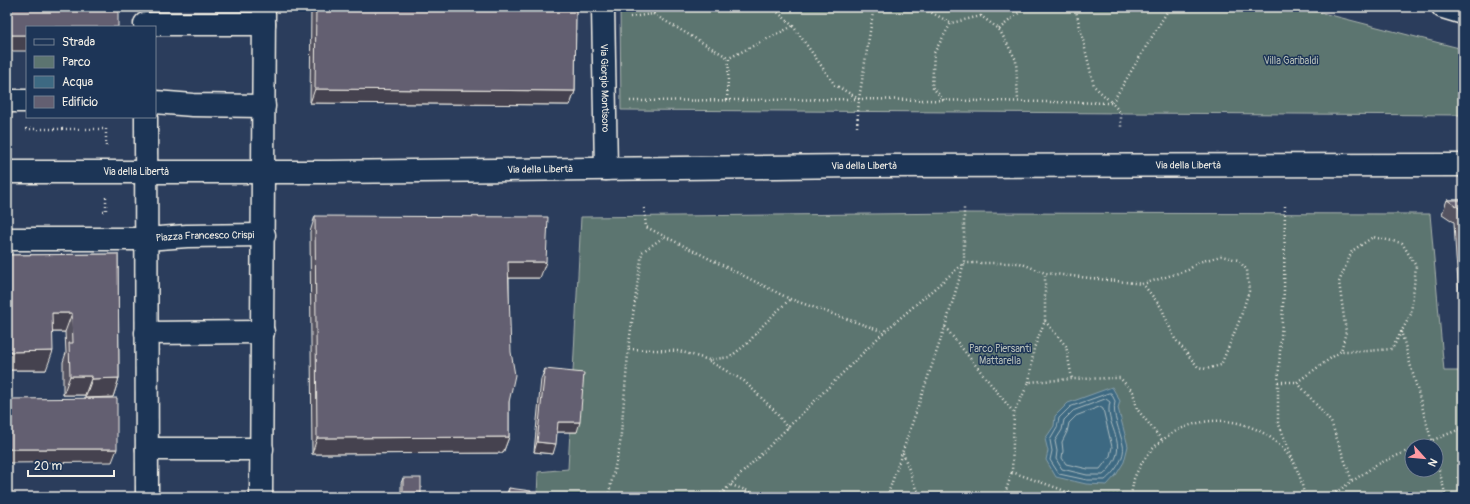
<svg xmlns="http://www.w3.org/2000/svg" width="1470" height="504" viewBox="0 0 1470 504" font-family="Pangolin,sans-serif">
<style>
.green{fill:#5c7470;stroke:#a8b2ac;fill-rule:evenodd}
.water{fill:#3d6982;stroke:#869fab}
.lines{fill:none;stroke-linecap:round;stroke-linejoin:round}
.shore{stroke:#abbbbf;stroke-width:1}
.minor-casing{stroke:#f4f1e8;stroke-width:25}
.path{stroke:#f4f1e8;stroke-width:2.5;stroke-dasharray:1 3;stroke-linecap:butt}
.minor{stroke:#1d3557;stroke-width:22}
.wall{fill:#555261;stroke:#f4f1e8}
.shaded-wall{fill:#45424f;stroke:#f4f1e8}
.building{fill:#635f71;stroke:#f4f1e8}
.labels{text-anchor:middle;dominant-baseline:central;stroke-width:3;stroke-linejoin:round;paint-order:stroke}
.park-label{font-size:10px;fill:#b7bfb8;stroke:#1d3557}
.street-label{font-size:10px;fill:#f4f1e8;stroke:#1d3557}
</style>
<rect width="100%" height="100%" fill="#2b3d5c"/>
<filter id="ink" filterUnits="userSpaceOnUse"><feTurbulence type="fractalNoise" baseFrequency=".025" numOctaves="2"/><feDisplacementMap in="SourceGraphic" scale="8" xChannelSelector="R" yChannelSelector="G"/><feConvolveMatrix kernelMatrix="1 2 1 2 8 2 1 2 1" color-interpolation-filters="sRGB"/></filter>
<g filter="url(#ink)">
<g class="green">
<polygon points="620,7 1299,7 1463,49 1463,115 621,110"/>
<path d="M964,213L1430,214L1444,371H1463V497H537L538,472L568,469L581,217ZM1412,446H1436V470H1412Z"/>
</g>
<polygon class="water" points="1112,387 1120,401 1118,408 1128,446 1124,462 1116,475 1107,485 1086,484 1056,477 1046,460 1048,451 1045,439 1054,426 1055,416 1068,403"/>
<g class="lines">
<g class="shore">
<path d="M1109,393H1111L1115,401C1112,416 1120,430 1123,445C1126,457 1114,473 1105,480H1087L1059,474L1050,460L1052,451L1050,440L1057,428L1059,418L1070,407Z"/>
<path d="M1106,399L1110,402C1104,424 1127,441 1113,463C1110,468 1107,472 1103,475H1087L1062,469L1056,459L1057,451L1055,441L1062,430L1064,420L1073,411Z"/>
<polygon points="1100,407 1103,409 1112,447 1110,456 1100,469 1088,469 1066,464 1062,458 1063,451 1062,442 1067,432 1069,423 1076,416"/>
</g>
<g class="minor-casing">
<g id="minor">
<path id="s1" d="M603,7L606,169"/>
<polyline points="1443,7 1463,13"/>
<polyline points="145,24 264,24"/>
<polyline points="7,101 27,101"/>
<polyline points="155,102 193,105 264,106"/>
<polyline points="146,117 147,497"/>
<path id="s2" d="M7,172H328L856,166L1463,165"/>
<path id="s3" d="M7,239H146L187,236L264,235"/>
<polyline points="146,333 263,332"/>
<polyline points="147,449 262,449"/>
<polyline points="261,497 264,7"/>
</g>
</g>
<g class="path">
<polyline points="772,7 793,26 835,85 859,99"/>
<polyline points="921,7 951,23"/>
<polyline points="1072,7 1076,11 1094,86 1112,103 1170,7"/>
<polyline points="653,14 729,58"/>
<polyline points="981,16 981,7"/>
<polyline points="630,17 653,14 662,7"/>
<polyline points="999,29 1026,7"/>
<polyline points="727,100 729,58 793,26"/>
<polyline points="944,100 932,87 934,53 951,23 981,16 999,29 1016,60 1018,101"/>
<polyline points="630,101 859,99 1112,103 1121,113 1121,127"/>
<polyline points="857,127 859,99 874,7"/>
<polyline points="26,129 106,129 106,146"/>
<polyline points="1285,206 1284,290 1278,382 1278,422 1300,477 1305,497"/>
<polyline points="644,208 646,227 790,299 884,332"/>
<polyline points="103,211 106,211 106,197"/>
<polyline points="1045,321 1066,346 1072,379"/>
<polyline points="945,327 1014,413"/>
<polyline points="1401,331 1433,446"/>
<polyline points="629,349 679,351 709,360 730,357 748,343 764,324 790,299"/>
<polyline points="709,361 744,381 775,411 788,429"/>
<polyline points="1029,382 1034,348 1045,321 1045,273"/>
<polyline points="1278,382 1297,382 1331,422 1352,481"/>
<polyline points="1297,382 1341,351 1346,332 1339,282 1352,251 1373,237 1402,243 1416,266 1411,314 1392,349 1367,351 1341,351"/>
<polyline points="1418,446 1463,428"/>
<polyline points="903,453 916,489 925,497"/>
<polyline points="1436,458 1446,497"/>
<polyline points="731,485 766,497"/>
<path d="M1131,495C1132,490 1133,484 1134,479C1152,431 1206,408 1253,428C1270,435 1285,447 1294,464"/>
<polyline points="608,497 620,445 629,343 642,252 664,237"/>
<polyline points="718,497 884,332 964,263 1020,263 1045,273 1143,284 1161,307 1175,339 1198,367 1206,369 1221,365 1240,319 1249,291 1247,270 1238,260 1221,256 1199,262 1188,270 1143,284"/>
<polyline points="887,497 945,327 964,263 964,206"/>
<polyline points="1004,497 1012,472"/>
<polyline points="1076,497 1060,489 1012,472 1014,413 1029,382 1072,379 1120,378 1133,392 1137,409 1162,440"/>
<polyline points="1077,497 1131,495 1131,497"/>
<polyline points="1329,497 1376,465 1412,449"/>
</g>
<use href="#minor" class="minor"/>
</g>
<g class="wall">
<polygon points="311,7 576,7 575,91 570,105 310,103"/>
<polygon points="1447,200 1463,200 1463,340 1456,258 1454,222 1442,214"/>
<polygon points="315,216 540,278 509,278 509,437 503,453 312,454 310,232"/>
<polygon points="118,254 119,378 113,397 85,398 85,395 63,395 63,362 66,353 65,332 52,332 46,370 7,370 7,255"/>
<polygon points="545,369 577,432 557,432 553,454 534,452 541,379"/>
<polygon points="403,478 421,494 420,497 401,497 401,483"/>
<polygon points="509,488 530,497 507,497 507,493"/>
</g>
<g class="shaded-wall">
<rect x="7" y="35" width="20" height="16"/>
<polygon points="315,89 575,91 570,105 310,103"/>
<polygon points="508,262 546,262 540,278 502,278"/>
<polygon points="52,313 72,313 65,332 45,332"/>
<polygon points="53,351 46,370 7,370 7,352"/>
<polygon points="70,376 92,376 85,395 63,395"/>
<polygon points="119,378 113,397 85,398 92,379"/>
<polygon points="558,422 580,422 577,432 554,432"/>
<polygon points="509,437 503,453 312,454 317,438"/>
<polygon points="537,442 556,444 553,454 534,452"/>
<polygon points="7,449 117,449 112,462 7,463"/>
<polygon points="403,494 421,494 420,497 402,497"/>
</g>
<g class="building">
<polygon points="7,7 118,7 118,27 27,27 27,35 7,35"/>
<polygon points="316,7 576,7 575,91 315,89"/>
<polygon points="1447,200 1463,200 1463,242 1462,242 1461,245 1459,208"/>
<polygon points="315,216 548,217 546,262 508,262 511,352 515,375 509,402 509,437 317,438"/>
<polygon points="1462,242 1463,242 1463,257"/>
<polygon points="118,254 119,378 92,379 92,376 70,376 69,343 73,343 72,313 52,313 53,351 7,352 7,255"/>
<polygon points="545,369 584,373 580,422 558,422 556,444 537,442"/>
<polygon points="117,398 117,449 7,449 7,399"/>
<rect x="403" y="478" width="18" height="16"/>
<polygon points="509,488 531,491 530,497 508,497"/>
</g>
</g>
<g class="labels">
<g class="park-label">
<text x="1291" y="61">Villa Garibaldi</text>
<text x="1000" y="349">Parco Piersanti<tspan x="1000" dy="12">Mattarella</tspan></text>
</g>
<g class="street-label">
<text stroke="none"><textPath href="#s1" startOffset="81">Via Giorgio Montisoro</textPath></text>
<text stroke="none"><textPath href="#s2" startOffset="857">Via della Libertà</textPath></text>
<text stroke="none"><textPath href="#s2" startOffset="1181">Via della Libertà</textPath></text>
<text stroke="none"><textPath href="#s2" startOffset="533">Via della Libertà</textPath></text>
<text stroke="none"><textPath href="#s2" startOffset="129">Via della Libertà</textPath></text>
<text stroke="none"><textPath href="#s3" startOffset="198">Piazza Francesco Crispi</textPath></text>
</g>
</g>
<rect width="1470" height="504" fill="none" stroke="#1d3557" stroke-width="24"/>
<rect x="12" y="12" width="1446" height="480" fill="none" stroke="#f4f1e8" stroke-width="1.5" filter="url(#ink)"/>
<rect x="26" y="26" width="130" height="92" fill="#1d3557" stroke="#738091"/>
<rect x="34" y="39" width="20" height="6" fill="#1d3557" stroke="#738091"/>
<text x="62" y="46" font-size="12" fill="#f4f1e8">Strada</text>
<rect x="34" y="56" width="20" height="12" fill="#5c7470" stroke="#738091"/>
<text x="62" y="66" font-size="12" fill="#f4f1e8">Parco</text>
<rect x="34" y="76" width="20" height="12" fill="#3d6982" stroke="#738091"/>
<text x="62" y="86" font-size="12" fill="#f4f1e8">Acqua</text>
<rect x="34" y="96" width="20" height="12" fill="#635f71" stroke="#738091"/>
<text x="62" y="106" font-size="12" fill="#f4f1e8">Edificio</text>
<g transform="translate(1424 458) rotate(117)"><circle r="19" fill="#1d3557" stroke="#738091"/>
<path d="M0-3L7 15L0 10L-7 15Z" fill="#ff9aa2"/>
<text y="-6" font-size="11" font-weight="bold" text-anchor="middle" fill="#f4f1e8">N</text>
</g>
<path d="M28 470v6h86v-6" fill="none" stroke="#f4f1e8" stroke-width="2"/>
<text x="34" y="470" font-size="12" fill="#f4f1e8" stroke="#1d3557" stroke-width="3" paint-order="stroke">20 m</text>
</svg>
